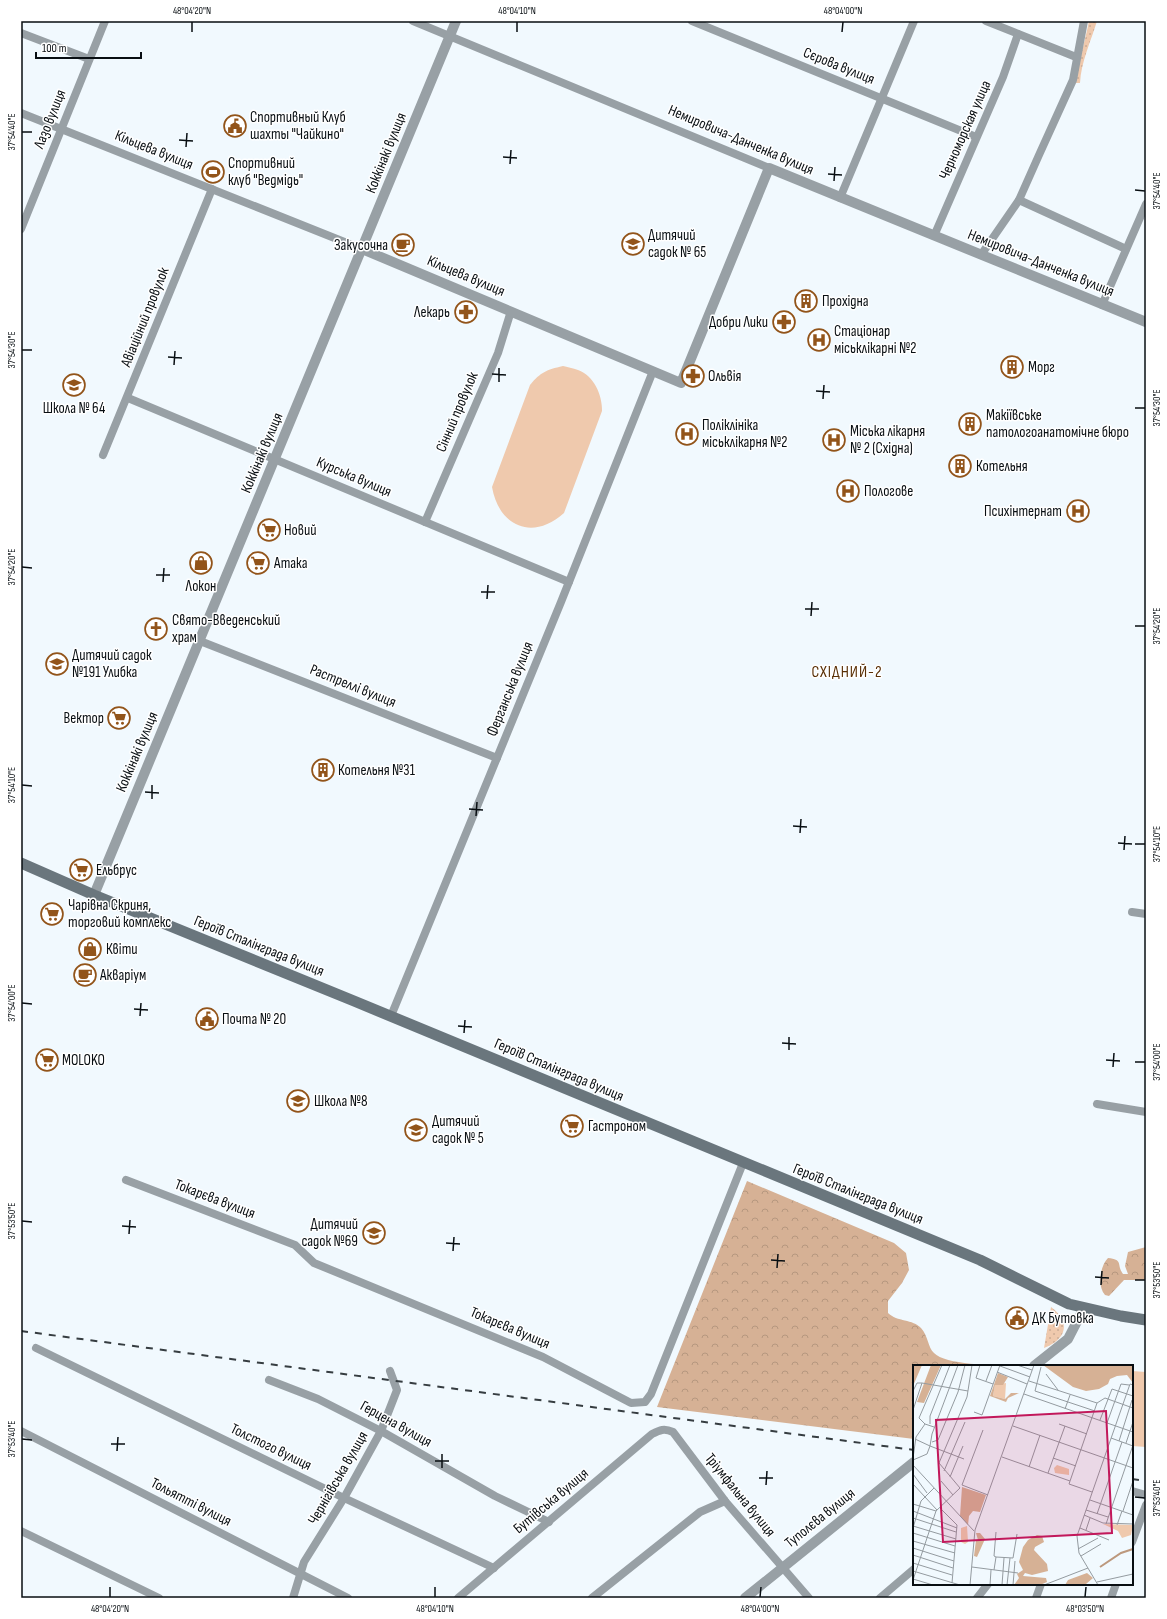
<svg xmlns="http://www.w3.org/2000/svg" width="1167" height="1619" viewBox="0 0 1167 1619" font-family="'Sofia Sans Condensed',sans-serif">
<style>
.grass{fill:url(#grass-dots)}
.forest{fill:url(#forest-crowns)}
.garden{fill:#efc9ad}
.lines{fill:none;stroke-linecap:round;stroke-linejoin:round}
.minor{stroke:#98a0a5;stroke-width:8}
.tertiary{stroke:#98a0a5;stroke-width:10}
.secondary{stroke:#6a767d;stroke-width:11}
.rail{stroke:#363d41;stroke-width:2;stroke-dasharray:7 7;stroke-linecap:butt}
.ticks{fill:none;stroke:#080e12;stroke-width:1.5}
.labels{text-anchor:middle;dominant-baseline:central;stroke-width:3;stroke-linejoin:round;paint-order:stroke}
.street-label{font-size:15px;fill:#080e12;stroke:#fff}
.poi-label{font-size:15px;fill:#080e12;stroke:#fff;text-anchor:start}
.neighbourhood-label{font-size:16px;letter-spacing:1px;fill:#592f05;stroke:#fff}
.inset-river{fill:none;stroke:#bc987d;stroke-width:2}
.inset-road{fill:none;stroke:#949ba0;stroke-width:1}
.view{fill:#c2185b;fill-opacity:0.15;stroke:#c2185b;stroke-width:2}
.inset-edge{fill:none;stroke:#080e12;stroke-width:2}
.neatline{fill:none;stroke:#080e12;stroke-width:1.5}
.ticks-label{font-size:10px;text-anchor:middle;fill:#080e12}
</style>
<defs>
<pattern id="grass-dots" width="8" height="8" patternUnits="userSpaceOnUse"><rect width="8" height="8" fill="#efc9ad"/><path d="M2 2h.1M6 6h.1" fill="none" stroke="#cbab94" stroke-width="1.8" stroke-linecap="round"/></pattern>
<pattern id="forest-crowns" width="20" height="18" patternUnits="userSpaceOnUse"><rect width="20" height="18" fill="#d6b195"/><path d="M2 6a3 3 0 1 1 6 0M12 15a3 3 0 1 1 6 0" fill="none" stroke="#b6977f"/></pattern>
</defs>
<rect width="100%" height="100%" fill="#f1f9fe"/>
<g class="grass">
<path d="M1089,21H1097C1091,41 1081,62 1080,83H1076C1078,62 1085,42 1089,21Z"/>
<path d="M1051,1307C1071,1322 1067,1339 1044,1348Z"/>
</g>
<g class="forest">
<path d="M747,1181L894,1243L906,1253L909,1270L902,1283L888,1301V1313C897,1322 913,1319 921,1328C928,1335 928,1348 934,1353C945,1365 994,1365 1012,1366H914V1439L657,1407Z"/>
<path d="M1146,1247V1280H1124L1109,1296L1105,1295C1097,1286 1100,1266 1108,1258C1124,1260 1116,1264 1123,1274H1128L1125,1266L1128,1252Z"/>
</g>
<g class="garden">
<path d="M563,366C567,367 573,368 578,370C594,376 602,394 602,411L564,513C533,541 499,527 492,487L530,385C541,372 546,370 563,366Z"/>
<polygon points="1132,1371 1146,1372 1146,1447 1132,1446"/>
</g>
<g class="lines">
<g class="minor">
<polyline points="413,21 769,168"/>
<polyline points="692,21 976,137"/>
<polyline points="986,21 1076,57"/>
<polyline points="21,33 89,59"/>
<polyline points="21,113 362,249"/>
<polyline points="840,198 914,21"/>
<polyline points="1019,200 1126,249"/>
<polyline points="21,229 105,21"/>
<polyline points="934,236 1003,77 1018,34"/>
<polyline points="981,255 1019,200 1039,155 1073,80 1084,21"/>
<polyline points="1102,305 1146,204"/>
<polyline points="128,398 569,582"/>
<polyline points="103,455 212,189"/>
<polyline points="425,522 498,353 511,311"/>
<polyline points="200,641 497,758"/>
<polyline points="1132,912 1146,914"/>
<polyline points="391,1016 561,602 653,371"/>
<polyline points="1097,1104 1146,1112"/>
<polyline points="126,1180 295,1245 314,1263 543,1357 631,1403 645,1402 651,1394 743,1163"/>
<polyline points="36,1348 344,1498 494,1568"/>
<polyline points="269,1380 318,1399 381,1431 495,1496 549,1522"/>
<polyline points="21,1431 348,1598"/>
<polyline points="1132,1491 1146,1495"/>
<polyline points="21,1531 159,1598"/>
<polyline points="1132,1542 1146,1505"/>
<polyline points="293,1598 304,1562 344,1498 381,1431 397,1390 390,1371"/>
<path d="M458,1598L652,1434C660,1430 664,1428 673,1432L725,1501L809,1598"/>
<polyline points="592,1598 700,1512 725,1501"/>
<polyline points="880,1598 914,1569"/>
<polyline points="977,1598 988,1584"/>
<polyline points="1036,1598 1041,1584"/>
<polyline points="1111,1598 1116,1584"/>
</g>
<g class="tertiary">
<polyline points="362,249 681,383 769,168 1146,322"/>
<polyline points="94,895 456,21"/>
<polyline points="1034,1366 1068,1339 1084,1308"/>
<polyline points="745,1598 914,1462"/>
</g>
<polyline class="secondary" points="21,863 94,895 354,1001 980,1260 1069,1304 1121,1316 1146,1320"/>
<g class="rail">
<polyline points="21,1331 914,1450"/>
<polyline points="1132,1479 1146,1481"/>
</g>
</g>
<path class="ticks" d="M192,32V22M517,32V22M842,32L843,22M22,132H32M179,140L193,141M186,147L187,133M503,157L517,158M510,164L511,150M828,174L842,175M834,181L835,167M1135,190L1145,191M22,350H32M168,357L182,358M174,365L175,351M492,374L506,375M499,382V368M816,391L830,392M823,399L824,385M1135,408H1145M22,567L32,568M156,575H170M163,582L164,568M481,592H495M487,599L488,585M805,609H819M811,616L812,602M1135,626H1145M22,785L32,786M145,792L159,793M152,799V785M469,809L483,810M476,816L477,802M793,826L807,827M800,833L801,819M1118,843L1132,844M1135,844H1145M1124,850L1125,836M22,1003L32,1004M134,1009L148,1010M140,1016L141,1003M458,1026L472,1027M464,1033L465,1020M782,1043L796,1044M789,1050V1037M1106,1060L1120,1061M1135,1062H1145M1113,1067L1114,1053M22,1221L32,1222M122,1226L136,1227M129,1234L130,1220M446,1243L460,1244M453,1251L454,1237M771,1260L785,1261M777,1268L778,1254M1095,1277L1109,1278M1135,1280H1145M1101,1285L1102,1271M22,1439L32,1440M111,1444H125M117,1451L118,1437M435,1461H449M442,1468V1454M759,1478H773M766,1485L767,1471M1135,1497L1145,1498M110,1597V1587M435,1597V1587M760,1597L761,1587M1085,1597L1086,1587"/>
<defs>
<g id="civic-ring" transform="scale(1.15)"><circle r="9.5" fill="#fff" stroke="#92541a" stroke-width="1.5"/><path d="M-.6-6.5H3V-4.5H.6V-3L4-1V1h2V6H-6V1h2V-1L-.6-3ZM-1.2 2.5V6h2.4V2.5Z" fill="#92541a"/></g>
<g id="stadium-ring" transform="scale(1.15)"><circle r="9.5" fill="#fff" stroke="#92541a" stroke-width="1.5"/><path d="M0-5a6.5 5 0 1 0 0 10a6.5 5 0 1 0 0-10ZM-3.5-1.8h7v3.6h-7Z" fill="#92541a"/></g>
<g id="school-ring" transform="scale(1.15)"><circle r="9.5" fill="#fff" stroke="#92541a" stroke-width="1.5"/><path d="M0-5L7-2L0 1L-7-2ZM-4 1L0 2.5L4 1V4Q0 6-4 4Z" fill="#92541a"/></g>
<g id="cafe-ring" transform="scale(1.15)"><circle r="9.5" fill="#fff" stroke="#92541a" stroke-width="1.5"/><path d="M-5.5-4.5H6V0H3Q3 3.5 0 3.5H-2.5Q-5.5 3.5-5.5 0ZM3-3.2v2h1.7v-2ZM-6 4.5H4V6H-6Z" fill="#92541a"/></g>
<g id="building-ring" transform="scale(1.15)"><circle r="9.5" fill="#fff" stroke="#92541a" stroke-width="1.5"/><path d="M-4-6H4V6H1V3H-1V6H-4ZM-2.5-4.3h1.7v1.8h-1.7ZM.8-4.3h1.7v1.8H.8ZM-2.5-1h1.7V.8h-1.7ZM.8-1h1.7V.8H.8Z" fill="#92541a"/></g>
<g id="pharmacy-ring" transform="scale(1.15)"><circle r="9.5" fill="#fff" stroke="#92541a" stroke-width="1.5"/><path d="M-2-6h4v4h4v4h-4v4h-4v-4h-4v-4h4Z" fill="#92541a"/></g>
<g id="hospital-ring" transform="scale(1.15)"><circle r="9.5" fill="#fff" stroke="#92541a" stroke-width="1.5"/><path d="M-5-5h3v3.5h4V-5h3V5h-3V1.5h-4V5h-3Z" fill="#92541a"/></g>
<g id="supermarket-ring" transform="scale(1.15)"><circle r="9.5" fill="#fff" stroke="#92541a" stroke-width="1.5"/><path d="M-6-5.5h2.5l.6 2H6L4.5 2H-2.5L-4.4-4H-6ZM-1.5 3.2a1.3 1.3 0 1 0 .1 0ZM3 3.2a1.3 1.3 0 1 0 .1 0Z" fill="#92541a"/></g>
<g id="shop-ring" transform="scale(1.15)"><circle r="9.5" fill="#fff" stroke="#92541a" stroke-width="1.5"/><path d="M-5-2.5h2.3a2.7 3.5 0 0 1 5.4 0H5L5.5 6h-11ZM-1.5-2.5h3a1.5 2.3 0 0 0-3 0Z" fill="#92541a"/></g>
<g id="church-ring" transform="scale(1.15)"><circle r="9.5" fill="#fff" stroke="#92541a" stroke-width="1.5"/><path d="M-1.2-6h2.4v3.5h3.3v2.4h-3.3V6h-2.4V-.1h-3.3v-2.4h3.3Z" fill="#92541a"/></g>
</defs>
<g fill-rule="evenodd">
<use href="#civic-ring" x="235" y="126"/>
<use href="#stadium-ring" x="213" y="172"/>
<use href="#school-ring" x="633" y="244"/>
<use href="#cafe-ring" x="403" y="245"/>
<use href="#building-ring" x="806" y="301"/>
<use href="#pharmacy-ring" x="466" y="312"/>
<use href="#pharmacy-ring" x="784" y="322"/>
<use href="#hospital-ring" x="819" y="340"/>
<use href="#building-ring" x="1012" y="367"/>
<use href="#pharmacy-ring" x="693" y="376"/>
<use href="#school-ring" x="74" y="385"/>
<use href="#building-ring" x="970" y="424"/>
<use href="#hospital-ring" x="687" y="434"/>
<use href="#hospital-ring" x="834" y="440"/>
<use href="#building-ring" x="960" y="466"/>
<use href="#hospital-ring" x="848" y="491"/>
<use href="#hospital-ring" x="1078" y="511"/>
<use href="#supermarket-ring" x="269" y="530"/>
<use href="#shop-ring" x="201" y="563"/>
<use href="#supermarket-ring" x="258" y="563"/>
<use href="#church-ring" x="156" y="629"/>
<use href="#school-ring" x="57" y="664"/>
<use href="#supermarket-ring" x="119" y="718"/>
<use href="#building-ring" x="323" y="770"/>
<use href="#supermarket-ring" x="81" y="870"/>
<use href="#supermarket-ring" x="52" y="914"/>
<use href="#shop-ring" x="90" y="949"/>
<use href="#cafe-ring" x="85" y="975"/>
<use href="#civic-ring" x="207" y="1019"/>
<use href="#supermarket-ring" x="47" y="1060"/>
<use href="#school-ring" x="298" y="1101"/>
<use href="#supermarket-ring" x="572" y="1126"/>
<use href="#school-ring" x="416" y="1130"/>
<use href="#school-ring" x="374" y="1233"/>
<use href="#civic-ring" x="1017" y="1318"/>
</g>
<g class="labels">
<g class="street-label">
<text transform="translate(839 66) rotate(22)">Сєрова вулиця</text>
<text transform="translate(50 119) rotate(-68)">Лазо вулиця</text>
<text transform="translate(965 130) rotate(-66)">Черноморская улица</text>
<text transform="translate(741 140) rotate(23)">Немировича-Данченка вулиця</text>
<text transform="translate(154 150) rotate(22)">Кільцева вулиця</text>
<text transform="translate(386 153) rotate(-68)">Коккінакі вулиця</text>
<text transform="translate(1041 263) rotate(22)">Немировича-Данченка вулиця</text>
<text transform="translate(466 276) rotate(23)">Кільцева вулиця</text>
<text transform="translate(145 317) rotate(-68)">Авіаційний провулок</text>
<text transform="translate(457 412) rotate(-67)">Сінний провулок</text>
<text transform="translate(262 453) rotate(-67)">Коккінакі вулиця</text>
<text transform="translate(354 477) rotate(23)">Курська вулиця</text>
<text transform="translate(353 686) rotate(22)">Растреллі вулиця</text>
<text transform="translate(510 689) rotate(-68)">Ферганська вулиця</text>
<text transform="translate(137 752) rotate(-67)">Коккінакі вулиця</text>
<text transform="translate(259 946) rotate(22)">Героїв Сталінграда вулиця</text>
<text transform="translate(559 1070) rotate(23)">Героїв Сталінграда вулиця</text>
<text transform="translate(858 1194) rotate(22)">Героїв Сталінграда вулиця</text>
<text transform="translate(215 1199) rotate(21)">Токарєва вулиця</text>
<text transform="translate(510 1328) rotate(23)">Токарєва вулиця</text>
<text transform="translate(396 1424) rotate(29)">Герцена вулиця</text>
<text transform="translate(271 1447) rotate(26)">Толстого вулиця</text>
<text transform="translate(338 1478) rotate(-60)">Чернігівська вулиця</text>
<text transform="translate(740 1495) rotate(51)">Тріумфальна вулиця</text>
<text transform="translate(551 1501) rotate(-40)">Бутівська вулиця</text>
<text transform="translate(191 1502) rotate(27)">Тольятті вулиця</text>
<text transform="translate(820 1518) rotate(-39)">Туполєва вулиця</text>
</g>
<g class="poi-label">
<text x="250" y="117">Спортивный Клуб<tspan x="250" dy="17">шахты "Чайкино"</tspan></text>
<text x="228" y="163">Спортивний<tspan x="228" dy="17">клуб "Ведмідь"</tspan></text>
<text x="648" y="235">Дитячий<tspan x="648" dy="17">садок № 65</tspan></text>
<text x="388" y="245" text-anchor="end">Закусочна</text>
<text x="822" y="301">Прохідна</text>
<text x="450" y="312" text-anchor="end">Лекарь</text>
<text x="768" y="322" text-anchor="end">Добри Лики</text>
<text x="834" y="331">Стаціонар<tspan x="834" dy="17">міськлікарні №2</tspan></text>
<text x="1028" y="367">Морг</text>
<text x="708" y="376">Ольвія</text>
<text x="74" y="408" text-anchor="middle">Школа № 64</text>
<text x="986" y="415">Макіївське<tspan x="986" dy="17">патологоанатомічне бюро</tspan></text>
<text x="702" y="425">Поліклініка<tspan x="702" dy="17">міськлікарня №2</tspan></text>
<text x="850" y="431">Міська лікарня<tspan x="850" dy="17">№ 2 (Східна)</tspan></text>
<text x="976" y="466">Котельня</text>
<text x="864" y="491">Пологове</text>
<text x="1062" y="511" text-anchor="end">Психінтернат</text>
<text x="284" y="530">Новий</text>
<text x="274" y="563">Атака</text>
<text x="201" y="586" text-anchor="middle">Локон</text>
<text x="172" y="620">Свято-Введенський<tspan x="172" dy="17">храм</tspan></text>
<text x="72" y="655">Дитячий садок<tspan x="72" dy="17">№191 Улибка</tspan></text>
<text x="104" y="718" text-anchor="end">Вектор</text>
<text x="338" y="770">Котельня №31</text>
<text x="96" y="870">Ельбрус</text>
<text x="68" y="905">Чарівна Скриня,<tspan x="68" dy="17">торговий комплекс</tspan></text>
<text x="106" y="949">Квіти</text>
<text x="100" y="975">Акваріум</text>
<text x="222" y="1019">Почта № 20</text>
<text x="62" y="1060">MOLOKO</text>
<text x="314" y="1101">Школа №8</text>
<text x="432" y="1121">Дитячий<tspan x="432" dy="17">садок № 5</tspan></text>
<text x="588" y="1126">Гастроном</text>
<text x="358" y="1224" text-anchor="end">Дитячий<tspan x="358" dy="17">садок №69</tspan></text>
<text x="1032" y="1318">ДК Бутовка</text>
</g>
<g class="neighbourhood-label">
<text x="847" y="672">СХІДНИЙ-2</text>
</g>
</g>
<g transform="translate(913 1365)">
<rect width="220" height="220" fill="#f1f9fe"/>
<path d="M93,18L92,34L80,31L82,20ZM190,159L220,160L218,170L209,173L205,166Z" fill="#efc9ad"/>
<path d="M9,0L0,21V1ZM18,0H28L11,38L4,37ZM130,0H220V18L214,10L204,11L197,14L195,19L186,24L173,26L160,22ZM85,8L95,12L90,20H82L80,31L92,34L98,28H106L95,33L93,37L77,31ZM49,122L73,130L67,147L60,146L56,151L55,160L47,151ZM63,168H67L72,174L64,192L61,191L63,175H65ZM124,170L129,171L131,177L122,182L121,185L134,199L135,206L119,210L112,208L110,211L133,213L134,217L127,220H101L106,213L104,209L110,205L106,197L110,182L115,175ZM174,208L180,213L173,219L152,220L155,215Z" fill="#d6b195"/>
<path d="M144,100L156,104V110L142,108L141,103ZM54,161L55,177L52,179L48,177V163Z" fill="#efc9ad"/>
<path class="inset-river" d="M187,202L208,188L220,184"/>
<path class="inset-road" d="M45,0L19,69L17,81L51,94M67,0L63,13L80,19M104,0L119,5M87,1L117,12M128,2L122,26L182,46M84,7L114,19M133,9L145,25M73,16L79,0M116,16L184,38L192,33L220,43M9,18L55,26M0,26L4,18H9L0,45M111,29L220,67M152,44L157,30M61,47L69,50L87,0M187,55L199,24L220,31M194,58L208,19L216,20M17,59V51L37,0M146,59L174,69M100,61L220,103M21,62L12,59L6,53L29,0M70,65L49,120L75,130M198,73L220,81M206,76L219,35M19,77L25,75L45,27L52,0M213,78L220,57M89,92L157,116M0,93L3,72L12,59M140,93L163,101M0,95L14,89L17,81L2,74M0,100L61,166M116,102L127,70M31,106L52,57M135,108L152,61M0,109L14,128M37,112L50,81M28,116L40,130M0,119L24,145M179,127L156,119L184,38M177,135L220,150M0,139L23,146M27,143L44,160L39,218M173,145L195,152M0,146L44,163M210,146L220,116M184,149L209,77M171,150L190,158L220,159M0,153L43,167M193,159L220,80M204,160L209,146M0,161L43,174M0,163L8,136L21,123M167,163L196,175M173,165L177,153M0,168L42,181M0,176L42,188M0,183L41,196M165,184L185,173M0,190L40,203M168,191L188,179M83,192L81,191L83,167M0,198L39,210M59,202L105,208M81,205L83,192L100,193L104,169M0,206L47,220M0,214L20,220M0,215L23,146L47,123L26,98L54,32L59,0M184,217L220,209M57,220L62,165L121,0M77,220L78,205M89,220L91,193M94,220L97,193M100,220L102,196M131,220L175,203M185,220L166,188L164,171L217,19L220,20"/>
<path class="view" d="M193,46L199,168L30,177L23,55Z"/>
<rect width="220" height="220" class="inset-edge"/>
</g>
<rect width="1167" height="1619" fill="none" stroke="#ffffff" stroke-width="44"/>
<path d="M36 52v6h105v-6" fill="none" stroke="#080e12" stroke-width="2"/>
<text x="42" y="52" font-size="12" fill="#080e12" stroke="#ffffff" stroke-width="3" paint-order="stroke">100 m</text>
<rect x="22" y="22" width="1123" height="1575" class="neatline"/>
<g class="ticks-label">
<text x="192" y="14">48°04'20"N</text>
<text x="517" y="14">48°04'10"N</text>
<text x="843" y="14">48°04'00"N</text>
<text transform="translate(11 132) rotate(-90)" y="4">37°54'40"E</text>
<text transform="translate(1156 191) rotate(-90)" y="4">37°54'40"E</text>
<text transform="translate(11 350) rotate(-90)" y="4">37°54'30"E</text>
<text transform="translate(1156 408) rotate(-90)" y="4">37°54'30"E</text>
<text transform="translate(11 567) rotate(-90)" y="4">37°54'20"E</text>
<text transform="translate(1156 626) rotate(-90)" y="4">37°54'20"E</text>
<text transform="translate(11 785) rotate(-90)" y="4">37°54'10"E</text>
<text transform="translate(1156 844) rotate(-90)" y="4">37°54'10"E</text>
<text transform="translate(11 1003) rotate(-90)" y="4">37°54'00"E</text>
<text transform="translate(1156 1062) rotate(-90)" y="4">37°54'00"E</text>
<text transform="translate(11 1221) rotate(-90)" y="4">37°53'50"E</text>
<text transform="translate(1156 1280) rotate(-90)" y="4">37°53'50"E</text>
<text transform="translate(11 1439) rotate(-90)" y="4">37°53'40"E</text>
<text transform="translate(1156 1498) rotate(-90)" y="4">37°53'40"E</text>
<text x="110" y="1612">48°04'20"N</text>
<text x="435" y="1612">48°04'10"N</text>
<text x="760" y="1612">48°04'00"N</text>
<text x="1085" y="1612">48°03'50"N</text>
</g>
</svg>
